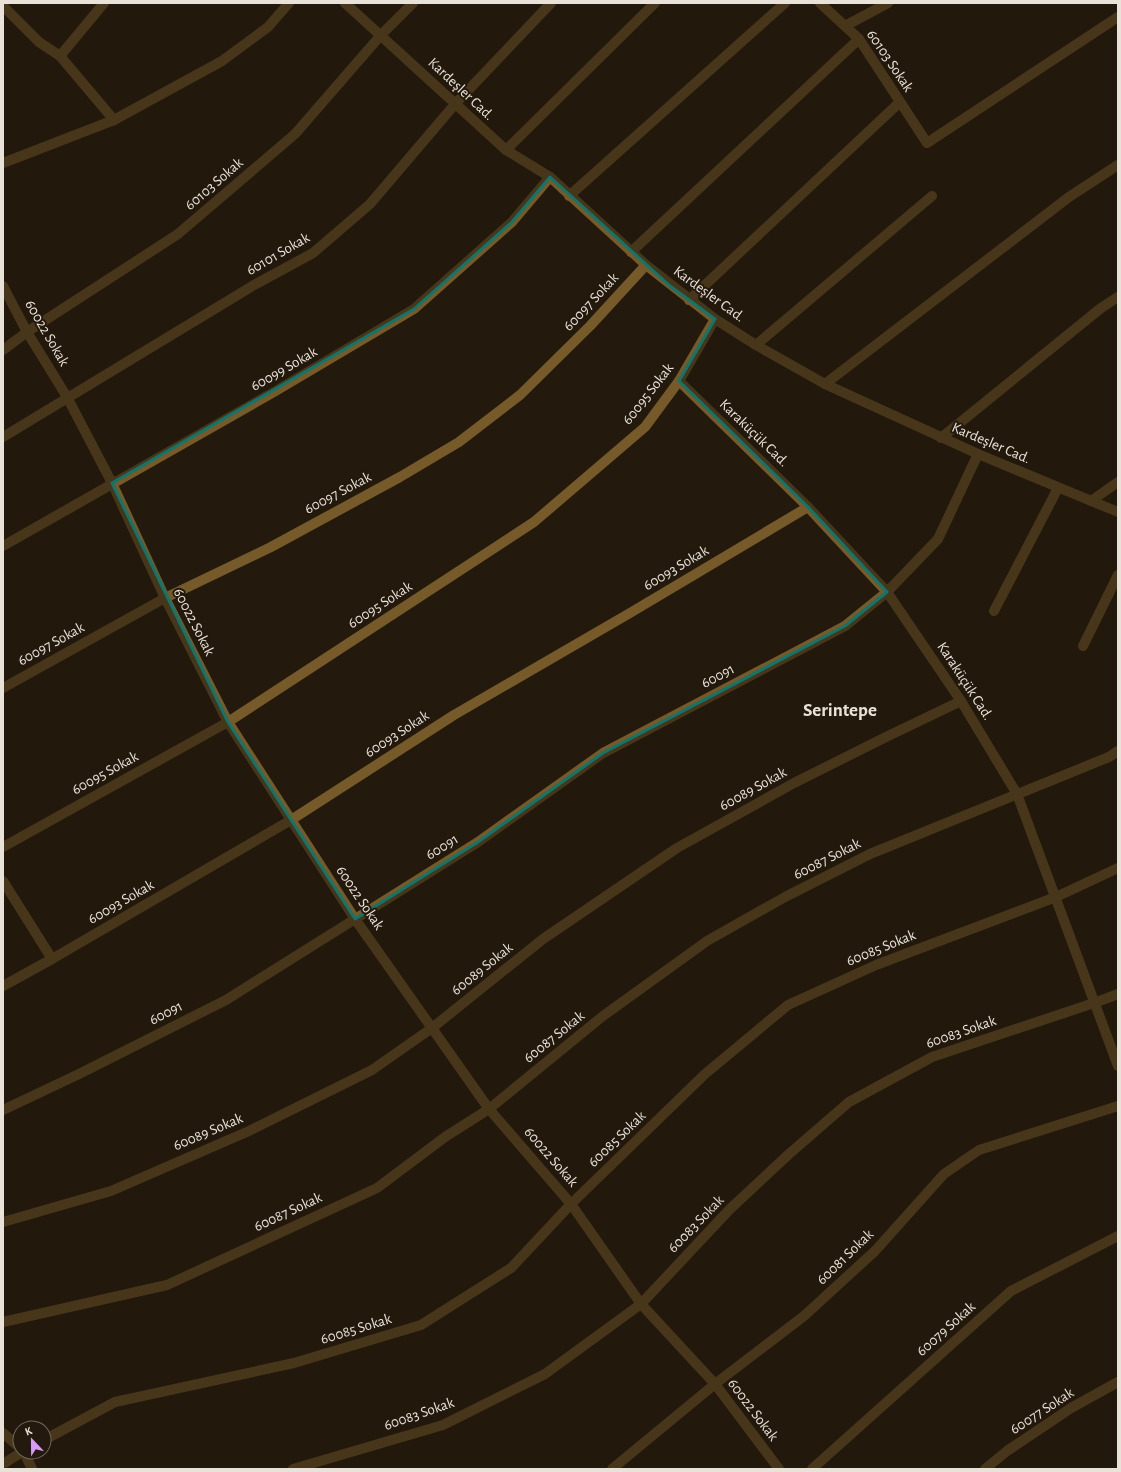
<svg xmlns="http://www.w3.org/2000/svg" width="1121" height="1472" viewBox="0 0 1121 1472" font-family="'Alegreya Sans',sans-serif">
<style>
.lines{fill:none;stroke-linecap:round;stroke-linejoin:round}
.minor{stroke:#765a2a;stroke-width:10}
.tertiary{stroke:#765a2a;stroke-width:10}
.marked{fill:none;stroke:#0f766e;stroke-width:3;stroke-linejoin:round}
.labels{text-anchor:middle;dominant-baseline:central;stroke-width:4;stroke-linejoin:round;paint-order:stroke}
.street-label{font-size:15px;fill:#e9e2d9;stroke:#23190c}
.district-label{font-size:19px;font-weight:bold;fill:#e9e2d9;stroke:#23190c}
</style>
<rect width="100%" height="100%" fill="#23190c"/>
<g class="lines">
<g class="minor">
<polyline points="820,3 859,39 927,143 1118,17"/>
<polyline points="845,26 888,3"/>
<polyline points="60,56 104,3"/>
<polyline points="506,150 655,3"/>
<polyline points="569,196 785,3"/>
<polyline points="631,252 859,39"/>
<polyline points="689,300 900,102"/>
<polyline points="756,345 932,196"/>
<polyline points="3,350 27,332 178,234 295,134 381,35 413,3"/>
<polyline points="825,384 1069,197 1118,165"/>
<polyline points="3,437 254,285 313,253 370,204 456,103 551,3"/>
<polyline points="941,438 1101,308 1118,297"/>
<polyline points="1091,501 1118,482"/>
<polyline points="3,546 274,392 414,309 512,222 550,177"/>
<polyline points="994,611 1058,488"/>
<polyline points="1083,646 1118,575"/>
<polyline points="3,688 165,598 271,547 400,477 459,442 520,395 590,326 646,265"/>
<polyline points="3,847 228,722 534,522 645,427 679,381 715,319"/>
<polyline points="3,881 52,959"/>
<polyline points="3,986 52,959 291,820 454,715 630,613 808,507"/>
<polyline points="3,1110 79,1074 226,1000 478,842 603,753 845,626 887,592 938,539 978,454"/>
<polyline points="3,1222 111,1191 249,1131 372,1070 432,1028 543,939 677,848 794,783 884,738 961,701"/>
<polyline points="3,1322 167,1285 377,1188 445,1137 489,1109 603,1016 707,941 785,897 870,854 1109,757 1118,751"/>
<polyline points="3,1433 20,1448"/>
<polyline points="44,1440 115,1402 294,1363 421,1325 511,1268 571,1204 705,1074 788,1005 876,965 1056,897 1118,868"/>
<polyline points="24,1452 32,1469"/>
<polyline points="3,1464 22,1452"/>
<polyline points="293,1469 443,1425 545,1374 641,1304 730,1209 789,1154 849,1102 932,1057 1094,1003 1118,994"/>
<polyline points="612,1469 715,1384 804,1316 875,1251 944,1174 979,1150 1118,1106"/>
<polyline points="812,1469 1011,1291 1118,1236"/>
<polyline points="985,1469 1007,1451 1071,1408 1118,1382"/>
</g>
<g class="tertiary">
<polyline points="345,3 506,150 550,177 646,265 715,319 756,345 825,384 978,454 1118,512"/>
<polyline points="3,6 39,42 60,56 114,120"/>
<polyline points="3,163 114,120 222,61 268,27 289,3"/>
<polyline points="3,286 27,332 67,397 112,483 165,598 228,722 355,919 489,1109 571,1204 641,1304 715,1384 779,1469"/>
<polyline points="679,381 808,507 887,592 961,701 1017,794 1118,1066"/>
</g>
</g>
<path d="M0 0H1121V1472H0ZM550,177L670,286L715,319L679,381L808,507L887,592L845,626L603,753L478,842L355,919L228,722L112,483L414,309L512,222Z" fill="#23190c" fill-opacity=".55" fill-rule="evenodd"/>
<path class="marked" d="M550,177L670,286L715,319L679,381L808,507L887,592L845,626L603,753L478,842L355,919L228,722L112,483L414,309L512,222Z"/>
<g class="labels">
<g class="street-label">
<text transform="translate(890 61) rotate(56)">60103 Sokak</text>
<text transform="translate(461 89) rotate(43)">Kardeşler Cad.</text>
<text transform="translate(214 184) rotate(-41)">60103 Sokak</text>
<text transform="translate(278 254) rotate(-30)">60101 Sokak</text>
<text transform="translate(709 294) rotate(36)">Kardeşler Cad.</text>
<text transform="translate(591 302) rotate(-47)">60097 Sokak</text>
<text transform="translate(47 333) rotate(60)">60022 Sokak</text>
<text transform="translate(284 369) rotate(-30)">60099 Sokak</text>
<text transform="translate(648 394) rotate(-52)">60095 Sokak</text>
<text transform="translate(754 433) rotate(44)">Karaküçük Cad.</text>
<text transform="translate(991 443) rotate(23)">Kardeşler Cad.</text>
<text transform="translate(338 493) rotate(-28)">60097 Sokak</text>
<text transform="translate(676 568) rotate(-31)">60093 Sokak</text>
<text transform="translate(380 605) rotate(-33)">60095 Sokak</text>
<text transform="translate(194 622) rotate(63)">60022 Sokak</text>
<text transform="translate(51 644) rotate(-29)">60097 Sokak</text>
<text transform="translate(718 676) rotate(-28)">60091</text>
<text transform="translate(965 681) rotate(57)">Karaküçük Cad.</text>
<text transform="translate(397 734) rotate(-33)">60093 Sokak</text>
<text transform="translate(105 773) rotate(-29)">60095 Sokak</text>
<text transform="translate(753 789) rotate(-29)">60089 Sokak</text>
<text transform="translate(442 847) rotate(-32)">60091</text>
<text transform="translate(827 859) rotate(-27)">60087 Sokak</text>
<text transform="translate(360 898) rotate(56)">60022 Sokak</text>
<text transform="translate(121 902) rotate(-30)">60093 Sokak</text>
<text transform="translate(881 948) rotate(-22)">60085 Sokak</text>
<text transform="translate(482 969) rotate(-39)">60089 Sokak</text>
<text transform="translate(166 1013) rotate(-27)">60091</text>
<text transform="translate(961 1032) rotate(-19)">60083 Sokak</text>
<text transform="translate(554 1037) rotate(-39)">60087 Sokak</text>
<text transform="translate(208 1132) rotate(-23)">60089 Sokak</text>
<text transform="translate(617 1139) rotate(-44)">60085 Sokak</text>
<text transform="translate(551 1157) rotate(49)">60022 Sokak</text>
<text transform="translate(288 1212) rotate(-25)">60087 Sokak</text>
<text transform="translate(696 1224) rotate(-46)">60083 Sokak</text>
<text transform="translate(845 1257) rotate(-44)">60081 Sokak</text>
<text transform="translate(356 1329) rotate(-17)">60085 Sokak</text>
<text transform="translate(946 1329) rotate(-42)">60079 Sokak</text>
<text transform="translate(753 1410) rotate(53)">60022 Sokak</text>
<text transform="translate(1042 1411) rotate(-33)">60077 Sokak</text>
<text transform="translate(419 1414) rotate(-19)">60083 Sokak</text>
</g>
<g class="district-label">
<text x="840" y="710">Serintepe</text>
</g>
</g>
<rect width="1121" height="1472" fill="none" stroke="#e9e2d9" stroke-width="8"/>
<g transform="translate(32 1440) rotate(338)"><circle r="19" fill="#23190c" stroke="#72695e"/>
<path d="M0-3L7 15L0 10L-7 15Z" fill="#d99af7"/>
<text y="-6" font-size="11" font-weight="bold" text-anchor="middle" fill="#e9e2d9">K</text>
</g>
</svg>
